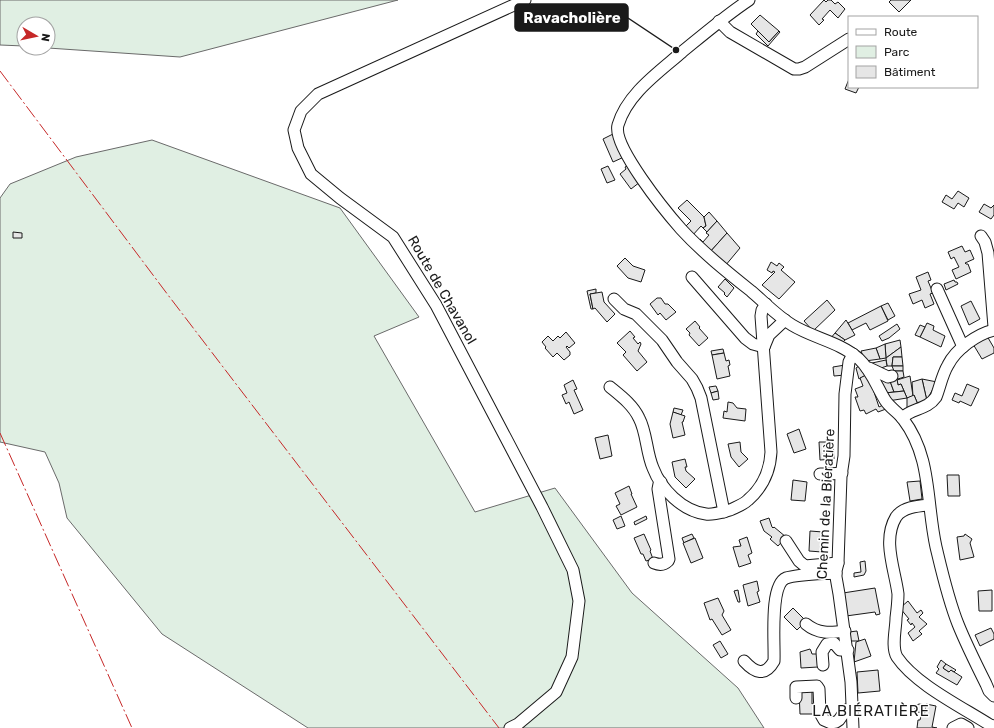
<svg xmlns="http://www.w3.org/2000/svg" width="994" height="728" viewBox="0 0 994 728" font-family="Rubik,sans-serif">
<style>
.green{fill:#e0efe3;stroke:#6a6a6a}
.building{fill:#e6e6e6;stroke:#1a1a1a}
.lines{fill:none;stroke-linecap:round;stroke-linejoin:round}
.minor-casing{stroke:#1a1a1a;stroke-width:13}
.minor{stroke:#fff;stroke-width:11}
.power{stroke:#c62828;stroke-width:1;stroke-dasharray:14 3 2 3;stroke-linecap:butt}
.labels{text-anchor:middle;dominant-baseline:central;stroke-width:3;stroke-linejoin:round;paint-order:stroke}
.street-label{font-size:14px;fill:#1a1a1a;stroke:#fff}
.neighbourhood-label{font-size:15px;letter-spacing:1px;fill:#1a1a1a;stroke:#fff}
.leader{fill:none;stroke:#1a1a1a;stroke-width:1.5}
.callout-dot{fill:#1a1a1a;stroke:#fff;stroke-width:1.5}
.callout{fill:#1a1a1a;stroke:#1a1a1a;stroke-width:1.5}
.callout-label{font-size:15px;text-anchor:middle;font-weight:bold;fill:#fff}
</style>
<rect width="100%" height="100%" fill="#fff"/>
<g class="green">
<polygon points="0,0 398,0 180,57 48,48 48,24 24,24 24,46 0,45"/>
<polygon points="152,140 340,208 419,317 374,336 475,512 555,488 632,593 738,688 764,728 308,728 162,634 67,518 59,483 45,452 0,442 0,198 10,184 76,157"/>
</g>
<g class="building">
<polygon points="824,0 826,2 828,0 831,0 835,4 838,2 845,9 838,18 830,10 822,19 824,20 819,25 810,15"/>
<polygon points="891,0 911,0 899,12 889,2"/>
<polygon points="760,15 779,31 769,42 751,24"/>
<polygon points="758,31 769,42 779,31 780,32 768,46 756,34"/>
<polygon points="849,79 849,87 859,87 856,93 845,89"/>
<polygon points="613,134 624,157 613,162 603,139"/>
<polygon points="608,166 615,180 607,183 601,169"/>
<polygon points="627,166 640,182 631,189 620,174 626,169 625,167"/>
<polygon points="958,191 969,198 964,207 958,203 954,209 942,202 946,195 952,199"/>
<polygon points="687,200 704,217 706,226 703,228 701,226 692,236 684,228 691,221 678,208"/>
<polygon points="984,204 991,208 994,205 994,215 991,219 979,212"/>
<polygon points="709,212 717,221 707,232 703,228 706,226 704,217"/>
<polygon points="717,221 727,233 710,252 698,242 700,239 703,242 709,235 706,233"/>
<polygon points="13,232 22,233 22,238 13,238"/>
<polygon points="727,233 740,248 725,266 710,252"/>
<polygon points="962,246 965,252 970,250 974,259 965,263 966,264 968,264 971,272 956,279 952,270 959,267 954,257 951,259 948,252"/>
<polygon points="625,258 633,266 645,270 641,282 628,278 617,266"/>
<polygon points="771,262 777,266 779,263 784,267 781,270 795,282 779,299 762,285 775,272 773,271 772,273 767,270"/>
<polygon points="928,272 931,280 928,281 933,293 930,294 934,304 925,308 922,300 913,304 909,294 921,290 916,277"/>
<polygon points="725,279 734,288 727,297 724,294 725,293 718,287"/>
<polygon points="954,280 955,282 957,282 958,284 946,290 944,284"/>
<polygon points="596,289 596,293 590,294 593,309 591,309 587,291"/>
<polygon points="602,292 604,302 615,314 607,322 595,308 593,309 590,294"/>
<polygon points="657,298 661,298 665,304 668,304 676,312 666,320 660,313 658,315 650,304"/>
<polygon points="827,300 835,310 813,331 804,321"/>
<polygon points="971,301 980,319 969,325 961,306"/>
<polygon points="888,303 895,316 888,320 881,306"/>
<polygon points="881,306 888,321 870,330 866,323 852,330 848,323"/>
<polygon points="846,320 855,335 845,340 835,333"/>
<polygon points="695,321 700,327 699,328 708,338 699,346 689,335 690,333 686,329"/>
<polygon points="927,323 934,326 933,330 945,336 941,347 920,337"/>
<polygon points="897,324 900,329 889,338 882,341 879,336"/>
<polygon points="920,325 925,327 920,337 915,335"/>
<polygon points="630,331 635,337 633,338 638,344 640,342 641,344 638,351 647,362 637,371 623,355 626,352 617,343"/>
<polygon points="566,332 575,343 569,348 567,346 566,347 570,352 570,355 564,360 557,353 553,357 545,348 546,347 542,342 548,336 553,341 558,336 560,338"/>
<polygon points="835,333 845,340 841,344 830,339"/>
<polygon points="987,336 994,348 994,353 982,359 973,344"/>
<polygon points="900,340 901,347 886,358 885,344"/>
<polygon points="885,344 886,358 880,359 876,348"/>
<polygon points="901,347 902,357 893,357 892,366 887,366 886,358"/>
<polygon points="876,348 880,359 865,361 861,351"/>
<polygon points="723,349 724,353 712,355 711,351"/>
<polygon points="724,353 726,361 729,360 730,365 728,366 730,376 717,379 712,355"/>
<polygon points="893,357 902,357 903,366 892,366"/>
<polygon points="886,360 887,366 878,369 872,363"/>
<polygon points="845,365 845,375 834,376 833,367"/>
<polygon points="859,366 866,375 859,379 856,368"/>
<polygon points="892,366 903,366 903,371 894,371"/>
<polygon points="895,371 903,371 904,377 898,379"/>
<polygon points="866,375 872,386 879,407 883,405 886,409 878,412 876,409 866,414 864,410 860,411 855,397 858,397 855,389 863,386 860,378"/>
<polygon points="910,376 913,396 907,398 901,384 898,385 897,380"/>
<polygon points="877,378 890,381 894,392 885,393"/>
<polygon points="897,379 898,385 901,384 904,391 894,392 890,381"/>
<polygon points="922,379 937,382 929,396 930,398 927,401"/>
<polygon points="922,379 927,401 919,407 914,395 913,396 912,382"/>
<polygon points="573,380 577,389 574,390 583,410 574,414 569,402 566,404 562,395 567,393 564,385"/>
<polygon points="967,384 979,389 971,406 960,401 959,403 952,400 955,393 962,396"/>
<polygon points="716,386 718,391 711,393 709,387"/>
<polygon points="718,391 719,399 713,400 711,393"/>
<polygon points="904,391 907,398 888,401 885,393"/>
<polygon points="914,395 919,407 907,412 907,398"/>
<polygon points="728,402 733,403 737,408 746,409 745,421 723,418 724,411 727,412"/>
<polygon points="674,408 683,410 681,415 673,412"/>
<polygon points="673,412 685,416 683,422 682,422 685,435 673,438 670,424"/>
<polygon points="799,429 806,449 794,453 787,434"/>
<polygon points="608,435 612,456 600,459 595,438"/>
<polygon points="826,439 833,439 834,459 820,460 819,442 826,442"/>
<polygon points="740,442 741,452 748,459 739,467 731,457 728,444"/>
<polygon points="685,459 687,467 685,467 686,471 695,479 686,488 675,477 672,462"/>
<polygon points="947,475 959,475 960,496 948,496"/>
<polygon points="793,480 807,482 805,501 791,500"/>
<polygon points="920,481 922,499 910,501 907,482"/>
<polygon points="629,486 632,494 631,494 637,507 621,515 616,506 620,504 615,493"/>
<polygon points="621,516 625,526 617,529 613,520"/>
<polygon points="646,516 647,519 635,525 634,522"/>
<polygon points="769,518 772,527 773,528 774,527 786,537 778,546 770,539 772,537 764,531 760,521"/>
<polygon points="810,531 823,532 822,552 809,551"/>
<polygon points="644,534 651,550 650,551 653,559 646,561 643,554 641,554 634,538"/>
<polygon points="692,534 694,538 684,543 682,538"/>
<polygon points="965,534 972,539 970,543 974,557 960,560 957,537 964,536"/>
<polygon points="747,537 752,553 748,555 751,563 739,567 733,547 741,546 739,540"/>
<polygon points="695,538 703,558 691,563 683,543"/>
<polygon points="865,561 866,571 864,575 854,577 854,573 861,572 860,562"/>
<polygon points="757,581 759,591 757,592 760,602 748,606 743,585"/>
<polygon points="875,588 880,614 876,615 875,612 846,616 843,593"/>
<polygon points="738,590 740,602 738,602 734,591"/>
<polygon points="992,590 992,611 979,611 978,591"/>
<polygon points="718,598 724,611 722,615 731,630 722,635 712,619 710,620 704,603"/>
<polygon points="908,601 917,613 921,610 923,613 919,617 927,624 919,631 922,634 913,641 908,633 915,627 912,623 911,625 907,620 909,619 900,608"/>
<polygon points="793,608 806,621 797,630 784,617"/>
<polygon points="991,628 994,634 994,639 980,646 975,635"/>
<polygon points="857,631 859,641 850,641 849,632"/>
<polygon points="865,639 871,656 854,662 856,642"/>
<polygon points="720,641 728,654 721,658 713,645"/>
<polygon points="810,649 811,651 812,654 817,654 818,667 801,668 800,652"/>
<polygon points="941,660 946,664 943,668 949,672 951,670 962,677 957,685 936,673 939,669 937,667"/>
<polygon points="946,664 956,670 954,672 951,670 949,672 943,668"/>
<polygon points="878,670 880,691 858,693 857,672"/>
<polygon points="799,691 812,691 812,704 816,703 816,714 800,714"/>
<polygon points="919,704 926,705 925,713 918,712 915,709 915,706"/>
<polygon points="926,704 936,706 932,727 937,728 917,728 918,720 920,720 922,712 925,713"/>
</g>
<g class="lines">
<g class="minor-casing">
<g id="minor">
<path d="M749,0C725,16 704,34 682,52C659,72 627,94 618,125C612,146 666,212 681,229C702,252 727,272 751,291C764,302 777,316 792,325C813,338 840,342 859,359C871,370 877,387 885,400C890,408 898,412 903,419C932,457 926,502 936,547C942,572 948,599 958,624C966,644 976,664 986,684L989,691L994,696"/>
<polyline points="719,21 730,32 794,69 799,69 805,67 849,39"/>
<polyline points="981,236 985,242 988,253 994,327"/>
<polyline points="692,277 745,338 753,344 764,347"/>
<polyline points="937,289 963,347"/>
<polyline points="614,299 624,309 636,314 662,340 677,362 692,379 697,388 701,398 724,512"/>
<polyline points="764,347 769,335 785,320"/>
<polyline points="853,354 849,362 845,394 844,456 841,476 838,563 836,571 836,577 839,594 851,682 853,728"/>
<polyline points="867,368 869,368 888,377 892,376"/>
<path d="M610,387C621,396 633,405 639,418C647,433 646,452 653,468C661,489 682,511 706,514C713,515 722,512 730,510C736,507 743,505 748,500C763,487 770,472 771,452L761,316L762,310L766,304"/>
<path d="M902,418C912,408 927,410 936,397C940,387 942,375 948,365C956,349 977,334 994,330"/>
<polyline points="820,474 830,474 842,473"/>
<path d="M929,505C918,506 903,507 896,517C882,540 895,570 898,594C898,602 897,610 896,618C896,629 891,647 897,657C915,684 962,707 990,725L994,726"/>
<polyline points="786,541 799,561 805,566 838,563"/>
<path d="M654,563C659,565 664,565 668,561L669,559L658,489L659,484L661,482"/>
<path d="M806,624C818,634 830,633 845,631"/>
<path d="M744,661C755,673 765,677 774,661C775,644 769,585 786,578C798,574 822,574 836,573"/>
<polyline points="823,665 822,652 827,644 834,643 840,650 848,650"/>
<polyline points="796,698 796,687 817,686 819,689 820,713 824,720 831,723 836,722 839,720 846,710 853,708"/>
<polyline points="510,728 518,724 556,692 572,657 579,601 573,570 542,507 436,305 393,237 340,198 311,174 298,148 294,130 301,111 318,94 525,0"/>
<polyline points="953,728 961,724 968,728"/>
</g>
</g>
<use href="#minor" class="minor"/>
<g class="power">
<polyline points="0,71 168,295 499,728"/>
<polyline points="0,433 132,728"/>
</g>
</g>
<g class="labels">
<g class="street-label">
<text transform="translate(442 290) rotate(60)">Route de Chavanol</text>
<text transform="translate(826 504) rotate(-87)">Chemin de la Biératière</text>
</g>
<g class="neighbourhood-label">
<text x="871" y="711">LA BIÉRATIÈRE</text>
</g>
</g>
<path class="leader" d="M676 50L628 18"/>
<circle class="callout-dot" cx="676" cy="50" r="4"/>
<rect class="callout" x="515" y="4" width="113" height="27" rx="4"/>
<g class="callout-label">
<text x="572" y="23">Ravacholière</text>
</g>
<rect x="848" y="16" width="130" height="72" fill="#ffffff" stroke="#a3a3a3"/>
<rect x="856" y="29" width="20" height="6" fill="#ffffff" stroke="#a3a3a3"/>
<text x="884" y="36" font-size="12" fill="#1a1a1a">Route</text>
<rect x="856" y="46" width="20" height="12" fill="#e0efe3" stroke="#a3a3a3"/>
<text x="884" y="56" font-size="12" fill="#1a1a1a">Parc</text>
<rect x="856" y="66" width="20" height="12" fill="#e6e6e6" stroke="#a3a3a3"/>
<text x="884" y="76" font-size="12" fill="#1a1a1a">Bâtiment</text>
<g transform="translate(36 36) rotate(99)"><circle r="19" fill="#ffffff" stroke="#a3a3a3"/>
<path d="M0-3L7 15L0 10L-7 15Z" fill="#c62828"/>
<text y="-6" font-size="11" font-weight="bold" text-anchor="middle" fill="#1a1a1a">N</text>
</g>
</svg>
